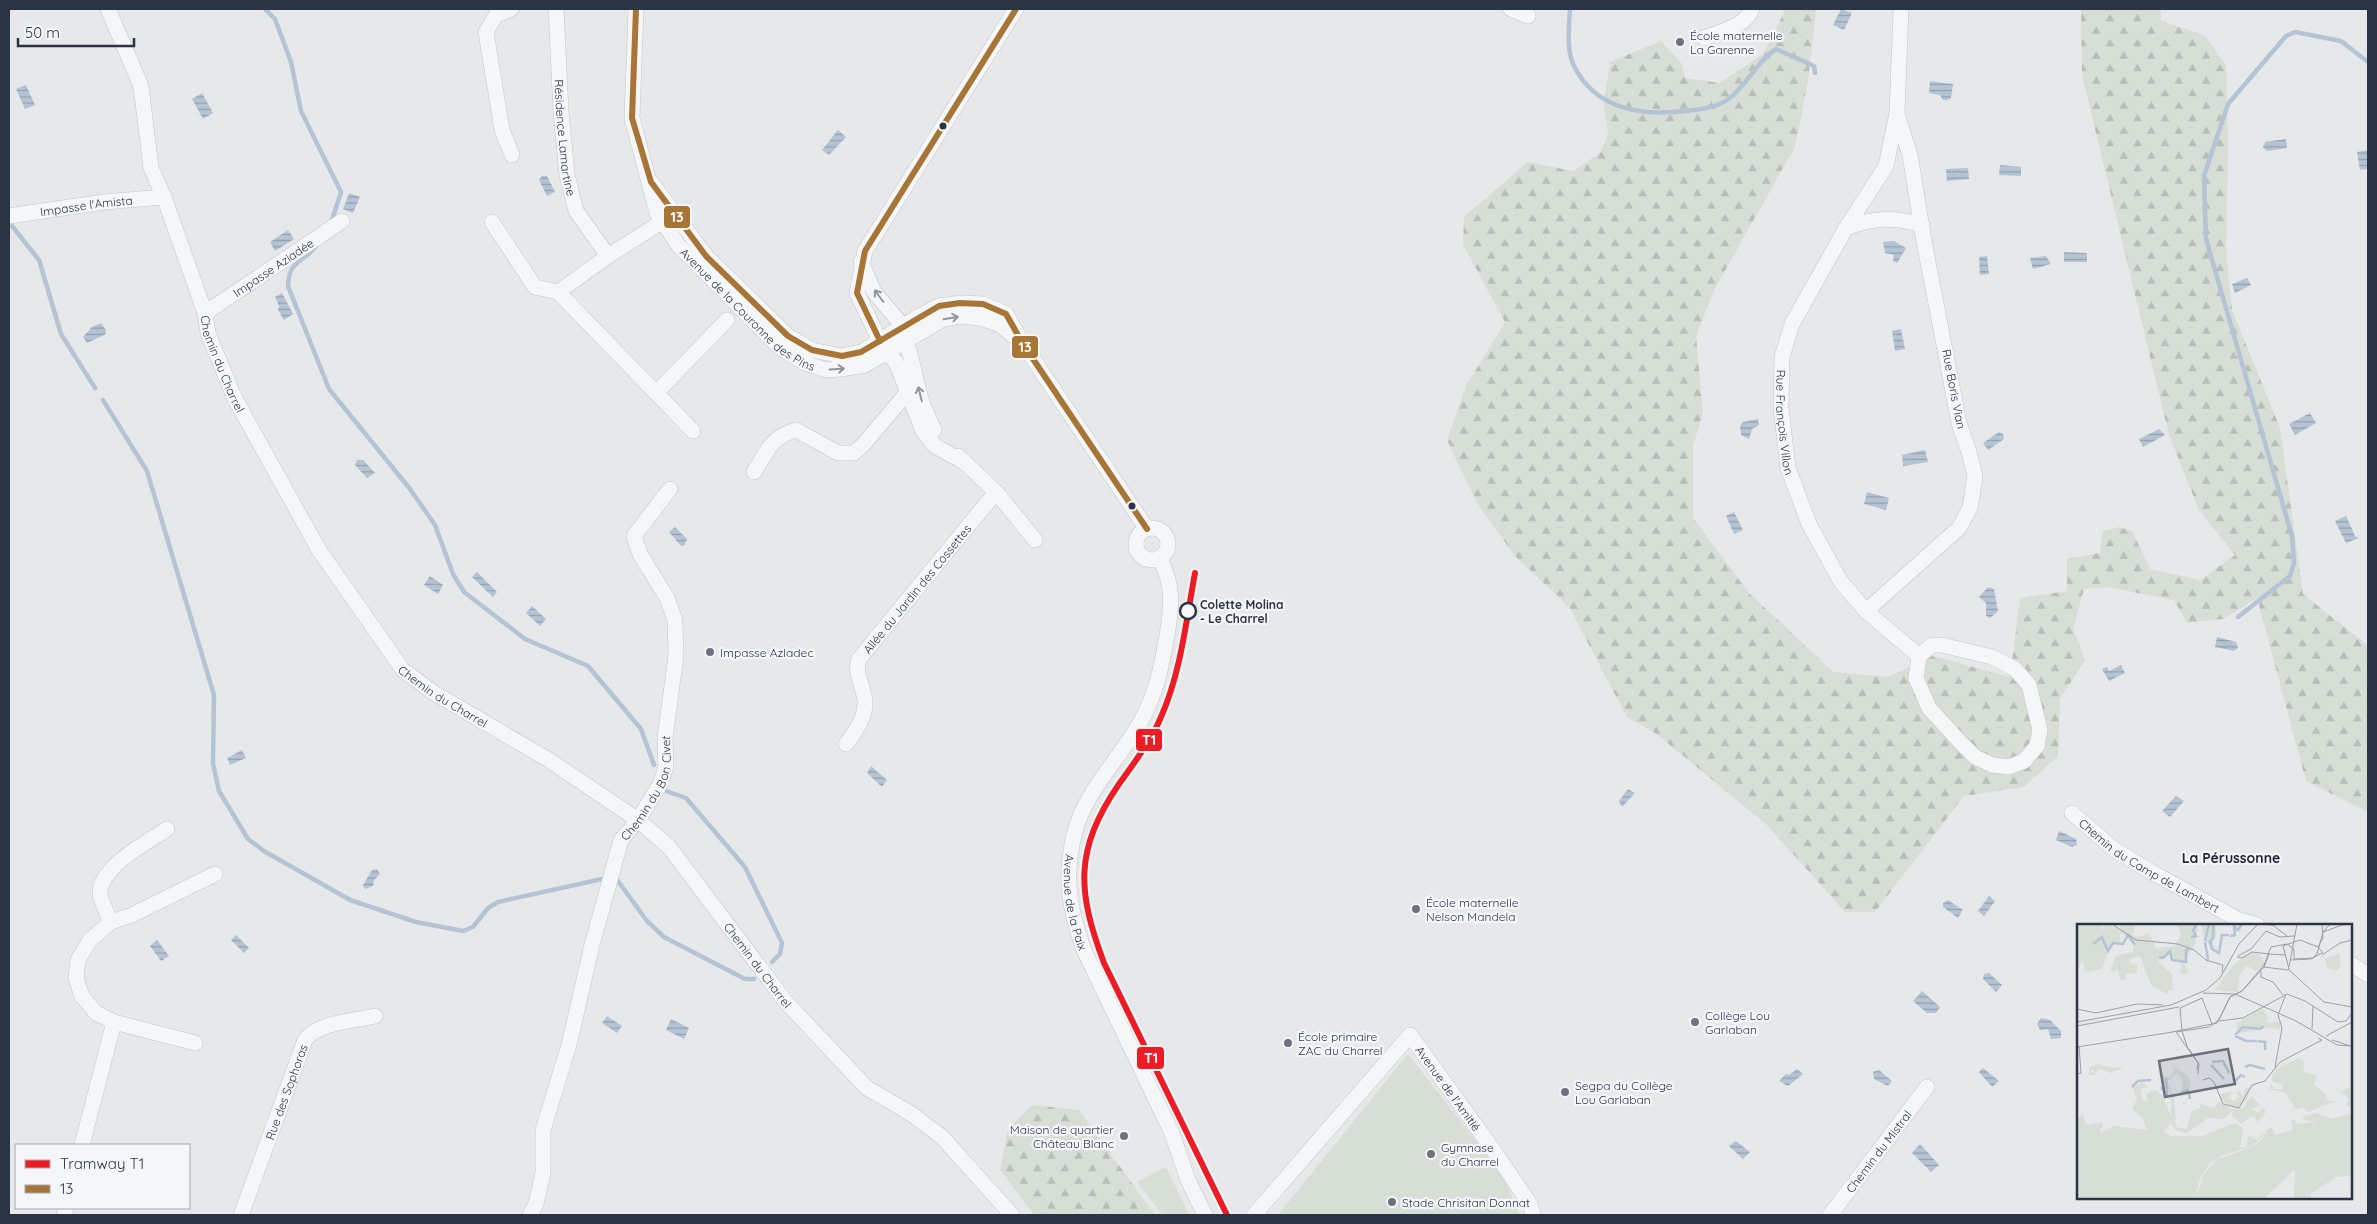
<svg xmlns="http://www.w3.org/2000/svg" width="2377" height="1224" viewBox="0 0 2377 1224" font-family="Quicksand,sans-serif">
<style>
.forest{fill:url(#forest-firs)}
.pitch{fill:#d6ded6}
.water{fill:url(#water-rules)}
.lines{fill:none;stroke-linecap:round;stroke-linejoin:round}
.stream{stroke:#b4c4d5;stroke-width:4.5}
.minor-casing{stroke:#c4c6c8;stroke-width:16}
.minor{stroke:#f5f6f7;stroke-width:15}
.bus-1-casing{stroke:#f4f6f9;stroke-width:10}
.bus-1{stroke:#a77535;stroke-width:6}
.tram-1-casing{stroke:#f4f6f9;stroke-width:10}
.tram-1{stroke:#ed1c24;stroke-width:6}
.oneway{stroke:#90959e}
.poi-dot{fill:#6c737f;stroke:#f4f6f9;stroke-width:2}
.bus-dot{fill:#2b3445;stroke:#f4f6f9;stroke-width:2}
.stop-dot{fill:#f4f6f9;stroke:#2b3445;stroke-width:2.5}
.labels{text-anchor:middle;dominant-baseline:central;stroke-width:4.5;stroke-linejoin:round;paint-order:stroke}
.poi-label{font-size:12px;fill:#2b3445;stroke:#f4f6f9;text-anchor:start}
.street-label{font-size:12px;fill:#2b3445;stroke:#f4f6f9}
.stop-label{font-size:12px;font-weight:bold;fill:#2b3445;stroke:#f4f6f9;text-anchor:start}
.neighbourhood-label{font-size:14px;font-weight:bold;fill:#1d2536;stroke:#f4f6f9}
.inset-river{fill:none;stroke:#b4c4d5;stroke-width:2.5}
.inset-road{fill:none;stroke:#9ba0a8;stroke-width:1}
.view{fill:#6c737f;fill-opacity:0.15;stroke:#6c737f;stroke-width:2.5}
.inset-edge{fill:none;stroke:#2b3445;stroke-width:2.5}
.line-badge{stroke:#f4f6f9;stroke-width:2}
.badge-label{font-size:14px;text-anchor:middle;font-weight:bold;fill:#fff}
</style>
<defs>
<pattern id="forest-firs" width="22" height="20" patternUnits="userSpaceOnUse" patternTransform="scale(1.25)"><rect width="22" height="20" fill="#d6ded6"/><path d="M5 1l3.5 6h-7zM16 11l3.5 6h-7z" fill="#b8bfb9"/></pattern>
<pattern id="water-rules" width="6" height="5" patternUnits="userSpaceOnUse" patternTransform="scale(1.25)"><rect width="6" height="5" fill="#b4c4d5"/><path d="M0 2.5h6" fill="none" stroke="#93a0af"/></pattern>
</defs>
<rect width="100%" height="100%" fill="#e6e8ea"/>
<g class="forest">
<polygon points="1786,9 1816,9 1808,81 1795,147 1714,290 1696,336 1703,412 1693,446 1693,518 1749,593 1833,672 1888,677 1933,656 2010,677 2020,598 2067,591 2067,559 2100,553 2103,531 2119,527 2132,531 2150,569 2200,580 2235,555 2199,510 2169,435 2082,75 2081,9 2161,9 2161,21 2204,35 2226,65 2228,142 2226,249 2232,310 2280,428 2303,594 2366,644 2368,650 2368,812 2306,781 2257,598 2223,619 2187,623 2174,600 2107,587 2084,589 2073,629 2085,660 2060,699 2058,756 2024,787 1964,796 1875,912 1845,912 1767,825 1658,735 1627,717 1569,607 1515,556 1477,503 1447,440 1466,386 1505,322 1463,245 1464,217 1528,162 1573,171 1600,153 1608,135 1604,102 1610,62 1661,41 1682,64 1685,78 1720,83 1763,54"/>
<polygon points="1032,1105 1079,1110 1155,1215 1034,1215 1000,1170 1008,1129"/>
</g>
<g class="pitch">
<polygon points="1408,1054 1502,1174 1520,1215 1278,1215"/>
<polygon points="1166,1167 1189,1215 1163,1215 1137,1182"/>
</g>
<g class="water">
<polygon points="1841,9 1852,13 1844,30 1833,25"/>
<polygon points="1930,81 1953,84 1951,98 1947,100 1943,100 1940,95 1929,93"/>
<polygon points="26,85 35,105 25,109 16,89"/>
<polygon points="202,93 213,113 203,119 192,99"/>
<polygon points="838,130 846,137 829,155 822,150"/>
<polygon points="2286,139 2287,148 2267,151 2263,147 2265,142"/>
<polygon points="2368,150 2368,169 2360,170 2357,152"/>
<polygon points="2000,165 2021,167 2021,176 1999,175"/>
<polygon points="1968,168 1969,179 1947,181 1946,169"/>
<polygon points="542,176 547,176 555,192 547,196 539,180"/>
<polygon points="349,193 360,197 353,213 343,209"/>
<polygon points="288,230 294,239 275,251 270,242"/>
<polygon points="1894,241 1906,248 1897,263 1893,261 1894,255 1885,253 1883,242"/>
<polygon points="2064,252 2087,253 2087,262 2064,262"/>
<polygon points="1987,256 1989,274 1980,275 1979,257"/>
<polygon points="2046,256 2051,264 2033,269 2030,258"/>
<polygon points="2247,278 2251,285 2235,293 2232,284"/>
<polygon points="282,293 293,314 284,320 278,310 279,306 275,297"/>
<polygon points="101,323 106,330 106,334 87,343 83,337 92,327"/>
<polygon points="1901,329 1905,349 1895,351 1892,331"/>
<polygon points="2310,413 2316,423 2295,435 2289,424"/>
<polygon points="1758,419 1759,425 1752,429 1749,439 1741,435 1740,426 1743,422"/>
<polygon points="2159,429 2165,435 2143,447 2139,439"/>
<polygon points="1999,432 2003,434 2004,439 1988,450 1983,443"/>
<polygon points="1925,450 1928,462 1903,466 1902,455"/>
<polygon points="357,460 363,460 375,473 367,478 355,465"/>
<polygon points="1867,492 1889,498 1886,510 1864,504"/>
<polygon points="1734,512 1743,530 1734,534 1726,516"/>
<polygon points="2346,516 2355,536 2359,538 2346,543 2335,521"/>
<polygon points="675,527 687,539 684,546 680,545 669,532"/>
<polygon points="477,572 497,592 493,597 472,577"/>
<polygon points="430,576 443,585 438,594 424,585"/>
<polygon points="1988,587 1994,589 1998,611 1990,618 1986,616 1986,603 1979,597"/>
<polygon points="532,606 546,619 540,626 526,613"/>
<polygon points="2217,637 2236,642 2238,648 2234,651 2215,647"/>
<polygon points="2121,665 2125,673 2109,681 2102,669 2107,667 2109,671"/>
<polygon points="242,750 246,758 230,765 227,758"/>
<polygon points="871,766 887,780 882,787 867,773"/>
<polygon points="1628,789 1635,793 1622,807 1619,801"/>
<polygon points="2176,796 2184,801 2170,817 2162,811"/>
<polygon points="2059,831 2076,839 2077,845 2072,847 2056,840"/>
<polygon points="377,869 380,874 374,880 373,886 365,889 363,885 372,870"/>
<polygon points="1989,896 1995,901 1984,916 1978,911"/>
<polygon points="1948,900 1963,910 1958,918 1943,907 1943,903"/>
<polygon points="236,935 249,948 244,953 231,940"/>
<polygon points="157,940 169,956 161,961 150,946"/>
<polygon points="1989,973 2002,985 1996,992 1983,979 1984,974"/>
<polygon points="1922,991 1940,1007 1936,1013 1927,1013 1913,1001"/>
<polygon points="607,1016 622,1026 617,1033 602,1023"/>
<polygon points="2041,1018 2050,1020 2061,1031 2061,1038 2051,1039 2048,1029 2040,1030 2037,1024"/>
<polygon points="671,1019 689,1028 684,1039 666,1030"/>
<polygon points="1983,1068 1999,1081 1992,1087 1979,1072"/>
<polygon points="1797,1069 1803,1074 1788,1086 1779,1081 1786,1074 1789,1075"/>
<polygon points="1879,1070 1892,1081 1888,1086 1874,1079 1873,1072"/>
<polygon points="1736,1141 1750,1152 1743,1159 1729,1146"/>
<polygon points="1920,1144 1939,1165 1931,1172 1912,1153"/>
</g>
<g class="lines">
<g class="stream">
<polyline points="265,9 275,19 291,62 301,111 341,192 332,220"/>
<path d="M1570,9C1569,26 1566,50 1574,66C1596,110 1641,116 1685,111C1697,110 1712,108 1722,103C1745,91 1755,62 1776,49L1814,66L1815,73"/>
<polyline points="12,226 39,260 61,334 95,388"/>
<path d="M317,245C304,262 288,261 288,286L329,389L410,489L435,525L453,574L464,592L525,639L588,666L641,729L654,765"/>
<polyline points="103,400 147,471 214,695 213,764 219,791 248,839 264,851 350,900 416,922 463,931 473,927 488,908 498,902 602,879"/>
<polyline points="2238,617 2290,576 2294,563 2292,536 2206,239 2204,176 2228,104 2286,36 2295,32 2341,41 2368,62"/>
<polyline points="666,791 686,798 745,867 782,943 780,954 772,962"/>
<polyline points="618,881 647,921 664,937 745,979 754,979"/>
</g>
<g class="minor-casing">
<g id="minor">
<path id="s1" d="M108,9L141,86L151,168L164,197L205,313L208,333L235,399L319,550L403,670L434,693L549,760L638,820L669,847L786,1002L867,1088L910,1113L942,1137L1012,1215"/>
<polyline points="511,9 496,15 486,32 502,130 512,155"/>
<path id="s2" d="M556,9L561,112L567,175L576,211L608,256"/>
<path id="s3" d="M636,9L632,118L657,213L678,245L779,347L805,363L826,370L841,369L865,365L943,319L961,316L980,318L999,324L1016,338"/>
<polyline points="1511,9 1528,16"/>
<path id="s4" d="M1901,9L1897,113L1886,166L1846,228L1792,324L1782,357L1781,408L1788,468L1809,524L1841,582L1866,611L1919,656"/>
<path d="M1704,38C1721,31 1745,27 1752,9"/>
<polyline points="651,182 706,256 788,336 812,350 842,356 861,352 919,316 939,306 960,303 983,304 1006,314 1023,344 1147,529"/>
<path id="s5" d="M9,216L104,202L164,197"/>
<polyline points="671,216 608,256 558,292 693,431"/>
<polyline points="492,222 535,287 558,292"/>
<path d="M1846,228C1876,217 1892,217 1922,225"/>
<polyline points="861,262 874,292 903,326 922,403 934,430"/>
<path id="s6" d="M205,313L342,221"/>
<polyline points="656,393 727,320"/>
<polyline points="958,456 996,492 1035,540"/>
<polyline points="964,462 935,446 923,431 896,362 886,352 878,337 857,293 865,251 1016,9"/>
<path d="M754,472C767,451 772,436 796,430L838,453H854L863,445L906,394"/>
<circle cx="1152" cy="544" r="16"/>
<path id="s7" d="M1159,558C1174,583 1172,607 1167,635C1162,665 1156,694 1141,721C1120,759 1084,792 1074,835C1064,878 1069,909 1084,950L1171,1131L1188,1180L1205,1215"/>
<polyline points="1866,611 1959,528 1970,508 1975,476 1969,452 1959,423 1924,241 1910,155 1897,114"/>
<polygon points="1932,645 1942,645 1992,657 2015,669 2029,685 2040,730 2037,746 2024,761 2009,767 1992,765 1975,757 1961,743 1929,708 1916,678 1919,656"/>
<path id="s8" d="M846,744C855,732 866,718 865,701C864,686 854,675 859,659L996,492"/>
<path id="s9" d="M2072,813L2115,850L2148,870L2239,920L2257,925"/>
<path d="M111,922C108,914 100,901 100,893C101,866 146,843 167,829"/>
<polyline points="2351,964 2368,975"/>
<polyline points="195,1043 114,1022 96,1013 82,996 76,978 78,960 90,940 111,922 132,915 215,874"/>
<polyline points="82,1145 114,1022"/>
<polyline points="64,1215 66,1208"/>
<path id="s10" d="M241,1215L305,1040C318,1022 353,1021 375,1016"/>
<path id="s11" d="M530,1215L536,1204L543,1173V1130L569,1045L592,945L621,840L638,820L661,783L666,766L665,738L676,656L675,620L667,598L640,554L634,536L670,489"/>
<path id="s12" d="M1254,1215L1410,1035L1494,1151L1530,1204L1533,1215"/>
<path id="s13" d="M1830,1215L1927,1087"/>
</g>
</g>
<use href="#minor" class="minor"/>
<g class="bus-1-casing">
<g id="bus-1">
<polyline points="636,9 632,118 651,182 706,256 788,336 812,350 842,356 861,352 939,306 960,303 983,304 1006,314 1023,344 1147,529"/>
<polyline points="880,341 857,293 865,251 1016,9"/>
</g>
</g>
<use href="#bus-1" class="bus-1"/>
<g class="tram-1-casing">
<path id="tram-1" d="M1195,573C1186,621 1181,672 1161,717C1151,741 1134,763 1119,784C1074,850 1077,891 1104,963L1227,1215"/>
</g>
<use href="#tram-1" class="tram-1"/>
</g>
<defs><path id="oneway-shaft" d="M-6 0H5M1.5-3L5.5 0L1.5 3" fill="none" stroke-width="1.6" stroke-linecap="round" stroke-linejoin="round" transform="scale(1.25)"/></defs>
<g class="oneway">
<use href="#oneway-shaft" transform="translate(879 296) rotate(-127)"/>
<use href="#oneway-shaft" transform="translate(951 318) rotate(-10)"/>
<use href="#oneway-shaft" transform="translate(837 369) rotate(-3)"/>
<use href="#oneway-shaft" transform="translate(920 394) rotate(-104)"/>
</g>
<g class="poi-dot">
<circle cx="1680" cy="42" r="5"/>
<circle cx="710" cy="652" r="5"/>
<circle cx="1416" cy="909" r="5"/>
<circle cx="1695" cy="1022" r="5"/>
<circle cx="1288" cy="1043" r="5"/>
<circle cx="1565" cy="1092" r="5"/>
<circle cx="1124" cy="1136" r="5"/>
<circle cx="1431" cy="1154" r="5"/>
<circle cx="1392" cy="1202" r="5"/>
</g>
<g class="bus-dot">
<circle cx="943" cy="126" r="4.5"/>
<circle cx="1132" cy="506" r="4.5"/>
</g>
<circle class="stop-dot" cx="1188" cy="611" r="8"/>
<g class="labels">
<g class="poi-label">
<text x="1690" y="35">École maternelle<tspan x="1690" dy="14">La Garenne</tspan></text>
<text x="720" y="652">Impasse Azladec</text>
<text x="1426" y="902">École maternelle<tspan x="1426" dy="14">Nelson Mandela</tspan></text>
<text x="1705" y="1015">Collège Lou<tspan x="1705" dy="14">Garlaban</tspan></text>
<text x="1298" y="1036">École primaire<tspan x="1298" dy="14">ZAC du Charrel</tspan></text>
<text x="1575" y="1085">Segpa du Collège<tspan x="1575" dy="14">Lou Garlaban</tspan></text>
<text x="1114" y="1129" text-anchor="end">Maison de quartier<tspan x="1114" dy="14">Château Blanc</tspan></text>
<text x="1441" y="1147">Gymnase<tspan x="1441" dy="14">du Charrel</tspan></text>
<text x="1402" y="1202">Stade Chrisitan Donnat</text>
</g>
<g class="street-label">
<text stroke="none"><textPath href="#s2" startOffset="129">Résidence Lamartine</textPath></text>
<text stroke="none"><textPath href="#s5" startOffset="78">Impasse l'Amista</textPath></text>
<text stroke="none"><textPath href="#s6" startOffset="82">Impasse Aziadée</textPath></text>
<text stroke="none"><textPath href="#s3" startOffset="341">Avenue de la Couronne des Pins</textPath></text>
<text stroke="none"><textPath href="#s1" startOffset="375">Chemin du Charrel</textPath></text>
<text transform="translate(1954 389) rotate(79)">Rue Boris Vian</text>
<text stroke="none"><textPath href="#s4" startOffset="442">Rue François Villon</textPath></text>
<text stroke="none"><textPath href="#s8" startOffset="182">Allée du Jardin des Cossettes</textPath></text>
<text stroke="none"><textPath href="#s1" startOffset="780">Chemin du Charrel</textPath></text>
<text stroke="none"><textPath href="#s11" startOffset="448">Chemin du Bon Civet</textPath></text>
<text stroke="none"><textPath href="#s9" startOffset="94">Chemin du Camp de Lambert</textPath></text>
<text stroke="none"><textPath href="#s7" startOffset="371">Avenue de la Paix</textPath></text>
<text stroke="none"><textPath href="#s1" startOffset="1200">Chemin du Charrel</textPath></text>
<text stroke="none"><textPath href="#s12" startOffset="304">Avenue de l'Amitié</textPath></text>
<text stroke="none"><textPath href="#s10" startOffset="131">Rue des Sophoras</textPath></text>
<text stroke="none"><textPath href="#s13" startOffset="80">Chemin du Mistral</textPath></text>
</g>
<g class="stop-label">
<text x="1200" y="604">Colette Molina<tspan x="1200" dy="14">- Le Charrel</tspan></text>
</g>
<g class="neighbourhood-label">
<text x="2231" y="858">La Pérussonne</text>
</g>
</g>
<g transform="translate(2077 924)">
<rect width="275" height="275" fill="#e6e8ea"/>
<path d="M27,0L42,4L44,18L35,19L31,27L26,8ZM173,29L183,30L186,42L179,47L169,41L162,53L161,68L138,66L157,40ZM185,85L191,93L189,98H203V106L188,103L185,98L186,105L162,109L159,99Z" fill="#d6ded6"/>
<path d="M0,0H25L30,31L25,45L8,48L6,37L0,46ZM44,0H58L56,11L62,13L72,9L79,24L99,22L104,10L100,0H121L118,20L107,39L111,48L108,51L103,49L105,40L92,31L80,37L95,50L96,66H91V71L74,61L63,32L52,35L55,41L60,40V50L49,49L48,55L43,56L41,46L33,48L39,32L56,28L57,22L47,10H42ZM124,0H139V13L135,16L140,28L127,15ZM222,134L226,136L227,148L240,152L237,161L249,170V176L259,177L231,188L227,183L219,186L209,169L193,165L194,160L197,165H205L206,161L194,156L199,145ZM20,140L38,144L47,143L34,149L23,145L18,149L15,145L14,148L22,151H12V144ZM98,143L112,153L114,162L106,168V178L109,179L106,181L105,154L99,150L93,156H89L97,172L99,203L110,205L114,188L122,185L124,180L137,184L142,177L156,186L147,195L131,194L110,209L98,206L94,199L87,207L93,212H125L158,199L166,204L163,224L170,223L171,212L180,216L189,205L183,215L175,222L146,231L132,240L121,258L120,272L126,252L139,236L175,223L185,215L191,205L195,204L198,211L216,206L214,196L218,195L220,200L240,198L227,196L225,192L239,189L255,195L275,189V252L259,253L233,270L235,275H217L218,245L187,275H0V196L6,190L9,201L26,198L25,204H22L24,209L36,202L70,206L66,195L55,185L60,175L56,164L67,157L65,159L72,163L64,165L65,176L71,177L69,170L78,166L85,171L94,192V171L81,149L93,154ZM173,163L171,173L162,183L156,184L142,174L145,169L156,168L151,174L157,177L162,172L159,169L163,167L166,174L168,165ZM257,164L264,168L271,164L275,167V185L269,181L272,176L269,172Z" fill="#d6ded6"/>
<path d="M262,29L264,41L260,47L250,44L248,35ZM174,172L183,180L175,185L180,189L186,184L189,188L181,198L176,192L163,200L155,191L156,185L166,184Z" fill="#d6ded6"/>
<path d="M173 38a7 7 0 1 1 14 0a7 7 0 1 1-14 0Z" fill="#d6ded6"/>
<path class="inset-river" d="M136,0V14L133,18L135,25L142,29L145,11H152M153,12L158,11L157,2L161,6L165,0M114,13L119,12L116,6L120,0M128,17L132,0M128,18L131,36M16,20L25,13L31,27L36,19L46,20L51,11L58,21M82,33L86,34L93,27L95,36L109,38V26L112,25M158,111L166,103L183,105L187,102M158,112L169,117H180M181,117L188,118V126M135,138L146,137L152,149M134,141L147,155M168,143L173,141L188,145M156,154L158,157L164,151L168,153M55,163L61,157L74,156M84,163L90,171L89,154M104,168L111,166L113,175"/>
<path class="inset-road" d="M35,0L59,16L101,20L117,26L129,36L146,41L145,48M190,0L197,2L210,12M246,8L268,0M241,23L246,14L245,0M192,30L209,31M245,31L263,19L275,16M161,32L174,25L189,7L203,13L217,12M160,33L165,34L175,28L192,30L187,43M213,36L234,35L245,29M187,43L211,46M212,43L220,0M211,45L247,78L275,83M212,45L206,22L223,16L241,23L246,29M184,47V53L196,58L206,71M126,69L158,70L219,97L260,121L275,122M103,84L125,74L135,100M103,84L105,107M0,85L19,89L60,80L86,81M142,97L166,94L210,70L228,77L261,98L269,97L275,89M0,98L94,81L129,66L143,54L162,20L181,0M0,102L102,83M235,105L236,82M105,107L110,122L122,140L121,150M95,108L140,99L153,73L165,67L187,43M249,112L275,98M255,116L274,122M0,123L96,108M198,143L205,104L201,91L209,70M120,146L121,139L99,108L132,103L142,96L153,73L165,67L187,41L194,23L210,20L217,25V35L236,34L240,30L246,8L253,0M0,150L4,149L2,122M126,156L132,154L137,158L146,180L162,184L175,161L188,157L203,138L245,116L241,114"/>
<path class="view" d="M151,125L158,160L88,173L82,137Z"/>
<rect width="275" height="275" class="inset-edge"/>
</g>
<g class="line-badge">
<rect x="663" y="205" width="28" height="24" rx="5" fill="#a77535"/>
<rect x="1011" y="335" width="28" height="24" rx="5" fill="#a77535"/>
<rect x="1135" y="728" width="28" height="24" rx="5" fill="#ed1c24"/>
<rect x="1136" y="1046" width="29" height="24" rx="5" fill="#ed1c24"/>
</g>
<g class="badge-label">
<text x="677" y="222">13</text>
<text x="1025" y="352">13</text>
<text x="1149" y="745">T1</text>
<text x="1151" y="1063">T1</text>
</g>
<rect width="2377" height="1224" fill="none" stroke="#2b3445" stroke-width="20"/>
<rect x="15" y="1144" width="175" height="65" fill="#f4f6f9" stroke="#a4a8b1"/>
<rect x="25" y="1160" width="25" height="8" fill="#ed1c24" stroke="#a4a8b1"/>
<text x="60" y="1169" font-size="15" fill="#2b3445">Tramway T1</text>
<rect x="25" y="1185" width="25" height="8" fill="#a77535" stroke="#a4a8b1"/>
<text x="60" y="1194" font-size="15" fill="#2b3445">13</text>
<path d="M18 38v8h116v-8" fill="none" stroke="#2b3445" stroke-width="2.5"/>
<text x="25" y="38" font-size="15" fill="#2b3445" stroke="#f4f6f9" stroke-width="4" paint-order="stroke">50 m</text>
</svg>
